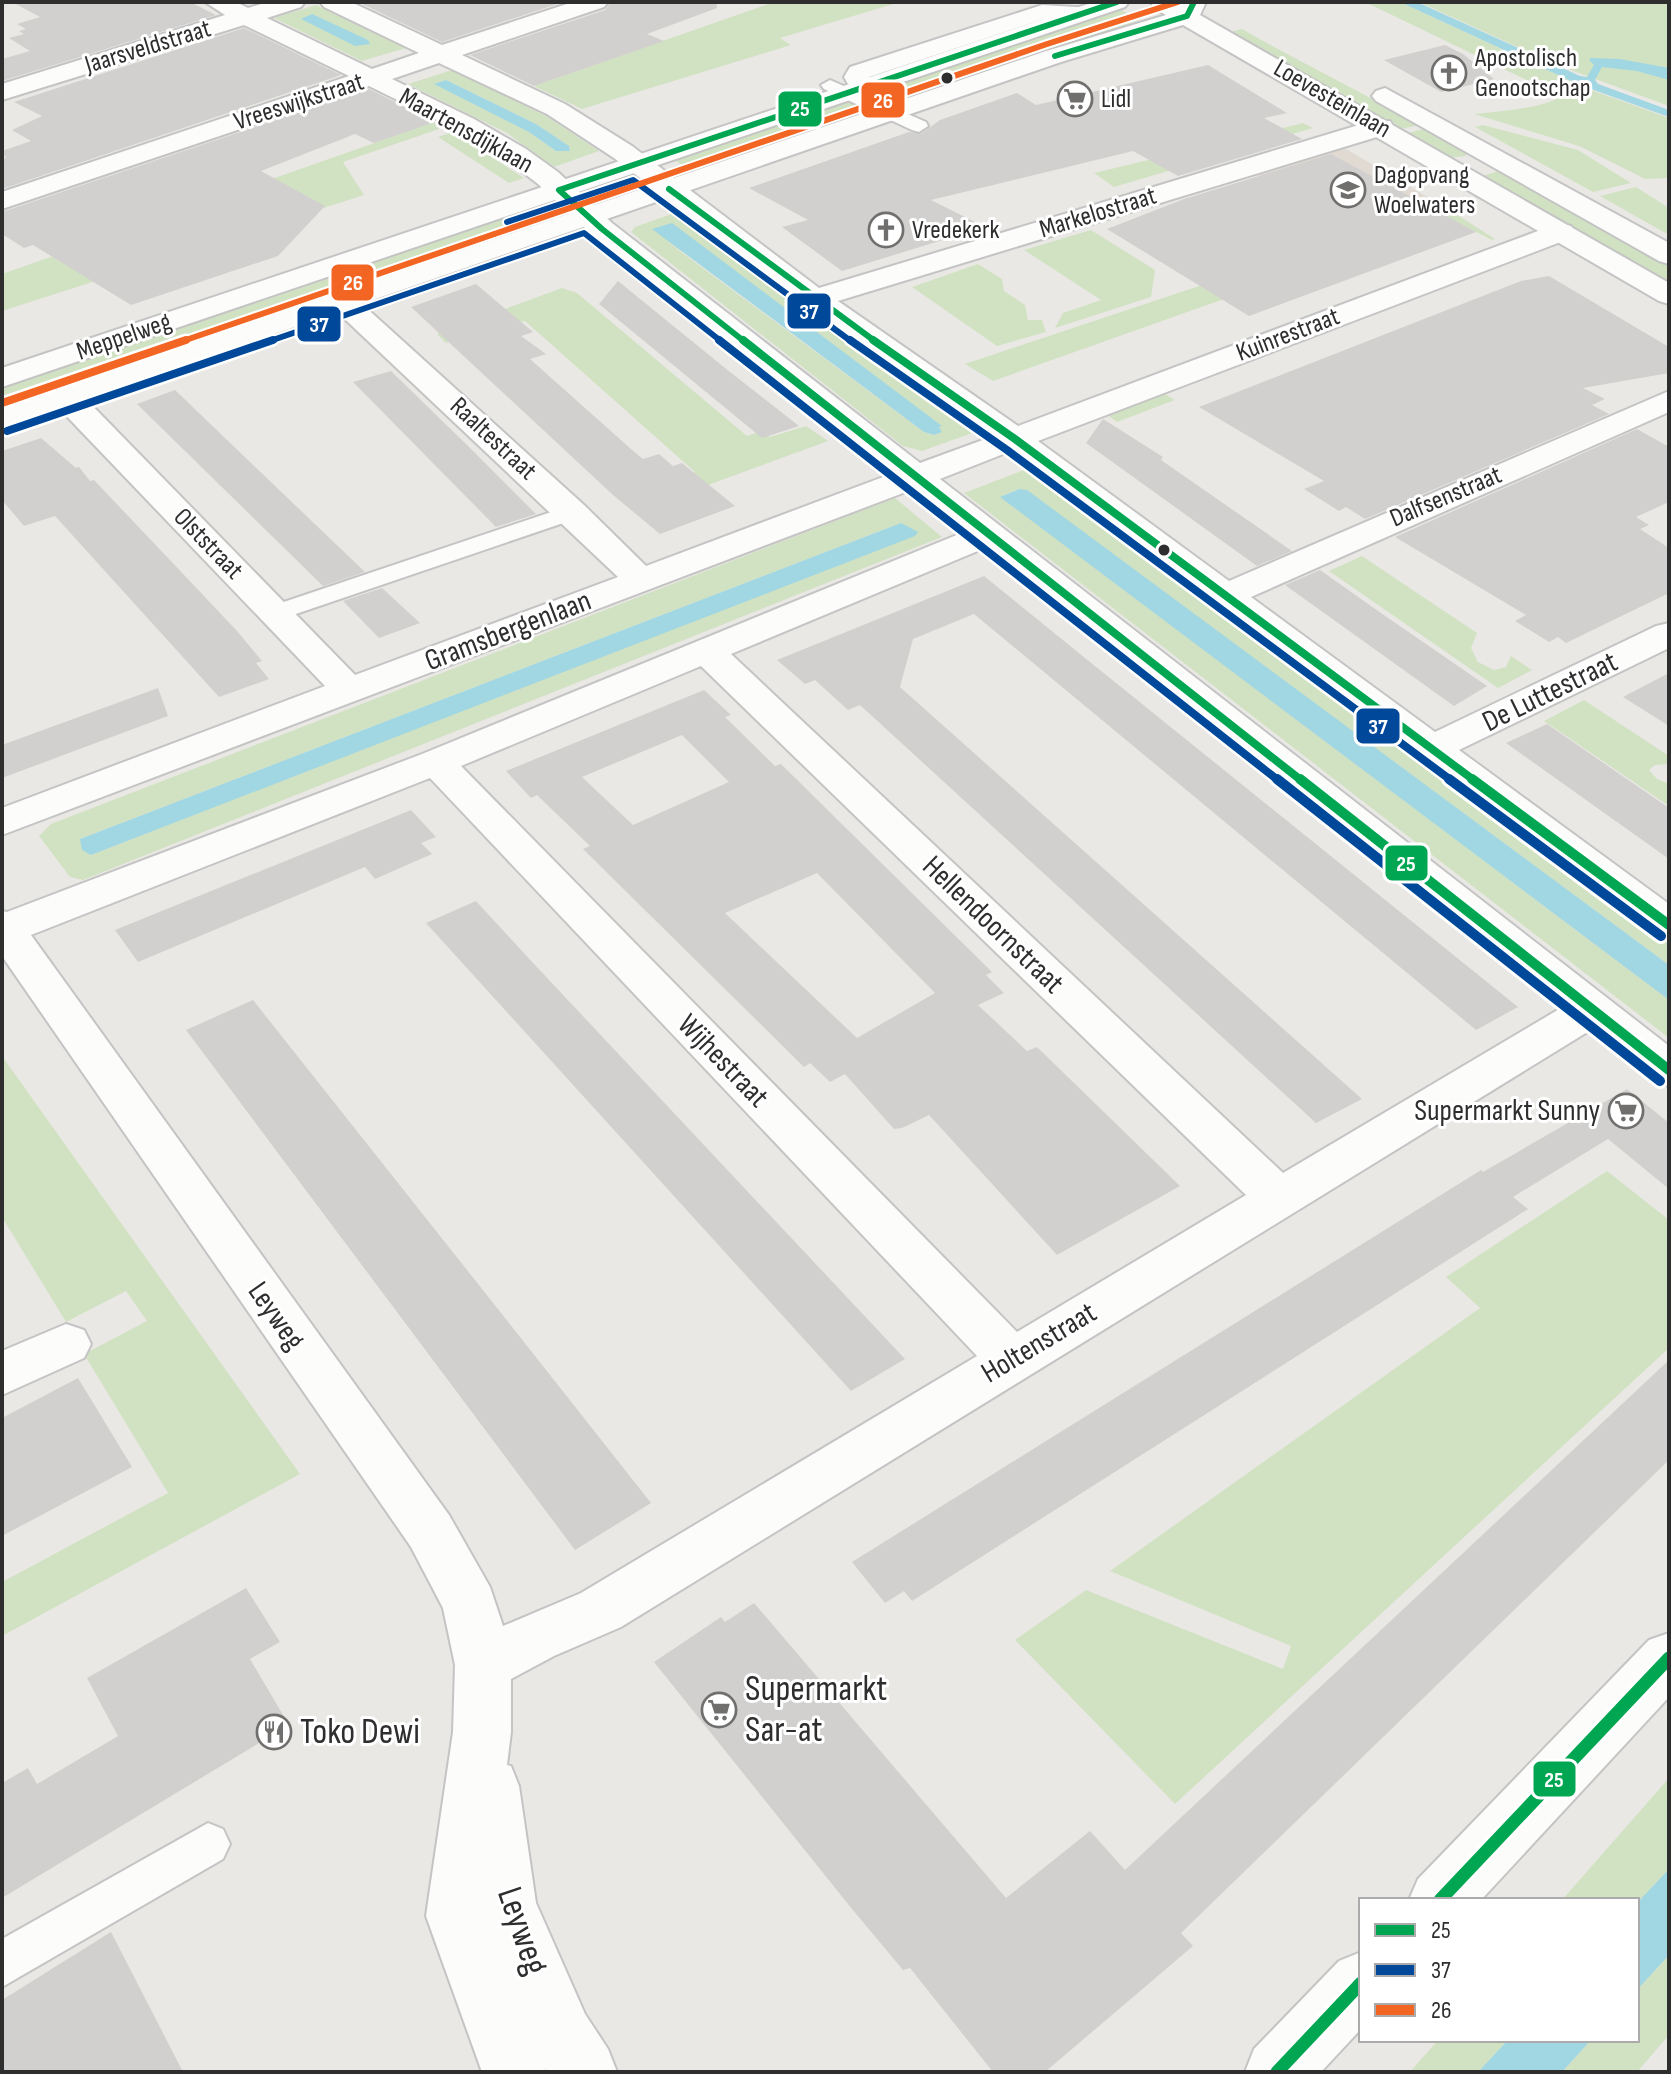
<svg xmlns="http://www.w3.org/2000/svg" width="1671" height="2074" viewBox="0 0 1671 2074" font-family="'Sofia Sans Condensed',sans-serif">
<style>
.education{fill:#e0dad2}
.green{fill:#d1e2c2;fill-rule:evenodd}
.water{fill:#a1d6e3}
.building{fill:#d2d0ce;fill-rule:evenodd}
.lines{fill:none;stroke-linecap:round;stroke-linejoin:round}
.pedestrian-casing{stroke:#c5c4c5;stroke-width:4}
.minor-casing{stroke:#c5c4c5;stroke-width:4}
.tertiary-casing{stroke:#c5c4c5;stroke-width:4}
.secondary-casing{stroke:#c5c4c5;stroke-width:4}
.pedestrian{fill:#fcfcfb;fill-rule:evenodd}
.minor{fill:#fcfcfb;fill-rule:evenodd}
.tertiary{fill:#fcfcfb;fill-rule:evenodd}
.secondary{fill:#fcfcfb;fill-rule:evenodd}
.bus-1-far3-casing{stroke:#fff;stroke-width:10}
.bus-1-far2-casing{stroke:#fff;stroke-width:13}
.bus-1-far1-casing{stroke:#fff;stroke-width:16}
.bus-1-casing{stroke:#fff;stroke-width:19}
.bus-2-far2-casing{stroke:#fff;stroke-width:10}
.bus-2-far1-casing{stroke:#fff;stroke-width:13}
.bus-2-casing{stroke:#fff;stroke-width:16}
.bus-3-far1-casing{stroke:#fff;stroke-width:10}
.bus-3-casing{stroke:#fff;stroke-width:13}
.bus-1-far3{stroke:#00a651;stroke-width:6}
.bus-1-far2{stroke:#00a651;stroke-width:8}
.bus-1-far1{stroke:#00a651;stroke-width:10}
.bus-1{stroke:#00a651;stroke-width:13}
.bus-2-far2{stroke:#004899;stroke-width:6}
.bus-2-far1{stroke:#004899;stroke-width:8}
.bus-2{stroke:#004899;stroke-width:10}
.bus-3-far1{stroke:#f26522;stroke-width:6}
.bus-3{stroke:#f26522;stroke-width:8}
.bus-dot{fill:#2e2e2e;stroke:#fff;stroke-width:3}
.labels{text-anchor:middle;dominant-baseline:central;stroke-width:6;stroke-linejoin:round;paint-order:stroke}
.far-street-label{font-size:26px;fill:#2e2e2e;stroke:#fff}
.far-poi-label{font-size:26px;fill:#2e2e2e;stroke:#fff;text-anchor:start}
.street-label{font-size:30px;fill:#2e2e2e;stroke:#fff}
.poi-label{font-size:30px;fill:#2e2e2e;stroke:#fff;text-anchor:end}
.near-poi-label{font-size:36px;fill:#2e2e2e;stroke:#fff;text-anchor:start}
.near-street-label{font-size:36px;fill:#2e2e2e;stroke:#fff}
.line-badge{stroke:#fff;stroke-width:3}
.badge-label{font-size:22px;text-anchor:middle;font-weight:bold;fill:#fff}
</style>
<rect width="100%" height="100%" fill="#eae8e5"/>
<polygon class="education" points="1343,147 1439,204 1352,232 1256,176"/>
<g class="green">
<polygon points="774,2 900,2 780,38 791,45 582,109 534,86"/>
<polygon points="1365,2 1400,2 1580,85 1537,85"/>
<polygon points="1419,2 1669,2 1669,106 1557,65"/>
<polygon points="316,5 406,48 362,61 274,18"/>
<polygon points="1118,8 1140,20 724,164 694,172 671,158"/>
<path d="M1242,29C1301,63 1361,91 1419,125L1397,130L1230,32Z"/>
<path d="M452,70L546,116L599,151L554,167L507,133L408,84ZM446,80L536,124L569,146L570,151H556L529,132L435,84Z"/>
<path d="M1580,86L1669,118V178L1645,179L1579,146L1474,114C1511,110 1549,109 1580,86Z"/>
<polygon points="434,122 445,127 343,162 364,195 2,311 2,274"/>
<polygon points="1303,123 1313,128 1114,187 1094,173"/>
<polygon points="1483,125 1578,150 1631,183 1593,192 1475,127"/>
<polygon points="1426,128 1465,150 1466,156 1448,158 1405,134"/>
<polygon points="453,132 524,178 509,183 438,137"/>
<polygon points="1501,170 1669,261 1669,287 1485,181 1483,176"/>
<path d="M619,176L641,178L648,185L645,190C625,197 601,210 582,196L588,187Z"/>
<polygon points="1636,187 1669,208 1669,235 1600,196"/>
<polygon points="528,203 556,225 2,410 2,384"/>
<polygon points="1442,205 1495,239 1492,240 1450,219 993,381 965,364"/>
<path d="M677,212L687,213L970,420L975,432L922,451L903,446L631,232L635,227ZM665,240L939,427L941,432L934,435L924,432Z"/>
<polygon points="1091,230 1155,270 1151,297 1055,328 1063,313 1101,300 1024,250"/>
<polygon points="978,264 1002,279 1004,291 1025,305 1028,320 1042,320 1046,332 997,346 912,287"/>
<polygon points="562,288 577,293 747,436 762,431 770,437 806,426 828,441 643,509 628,496 695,472 525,321 446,343 437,334"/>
<polygon points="1163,393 1175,400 1117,422 1106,414"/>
<polygon points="1032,467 1669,938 1669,965 1027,491 1018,489 1001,497 1669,1000 1669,1038 964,493"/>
<path d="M895,498L942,537L83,880L70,877L39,836L51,824ZM901,523L485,701L91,855L80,839Z"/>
<polygon points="1362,556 1477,633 1471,648 1478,662 1494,670 1506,667 1511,656 1532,670 1498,688 1329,571"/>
<polygon points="1584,700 1669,756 1669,764 1655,765 1649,770 1657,779 1669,784 1669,806 1544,721"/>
<polygon points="2,1056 300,1474 2,1636 2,1582 168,1493 84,1354 147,1321 126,1291 66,1322 2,1217"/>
<polygon points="1607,1171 1669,1220 1669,1348 1175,1804 1015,1640 1086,1590 1283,1669 1291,1646 1110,1571 1480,1308 1446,1277"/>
<polygon points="1669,1778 1669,1869 1637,1903 1637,1900 1562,1900"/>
<polygon points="1669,1955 1669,2035 1637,2072 1562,2072 1591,2040 1637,2040 1637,1990"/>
<polygon points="1438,2040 1508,2040 1478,2072 1410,2072"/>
</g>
<g class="water">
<polygon points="1400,2 1417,2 1580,76 1587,77 1594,65 1589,60 1591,58 1620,59 1669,68 1669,80 1637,71 1602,67 1595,80 1598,84 1669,110 1669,117 1580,85"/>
<polygon points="312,14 368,40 370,44 355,46 301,19"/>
<polygon points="446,80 536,124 569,146 570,151 556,151 529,132 434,84"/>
<polygon points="672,223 942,426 939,427 942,432 934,435 924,432 652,229"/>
<polygon points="1019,489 1027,490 1669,965 1669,1000 1000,497"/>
<polygon points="901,523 918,532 915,536 91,855 82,850 80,839"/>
<polygon points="1669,1869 1669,1955 1637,1990 1637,1903"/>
<polygon points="1508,2040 1591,2040 1562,2072 1478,2072"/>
</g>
<g class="building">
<polygon points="12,2 190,2 216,15 2,81 2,59 30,51 9,38 24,34 19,31 26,29 17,24 40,17"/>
<polygon points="358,2 563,2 442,42"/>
<polygon points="611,2 716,2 717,8 647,34 664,41 534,86 470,55 605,10"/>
<polygon points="244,28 341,75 2,189 2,159 6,158 2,151 31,141 12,130 42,116 14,102"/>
<polygon points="1445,45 1463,54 1494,79 1441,92 1384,60"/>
<polygon points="1208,65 1287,113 1264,118 1302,139 1178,176 1133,151 931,200 985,227 842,271 782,227 808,220 749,188 909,132 921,134 940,120 1017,93 1036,105"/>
<polygon points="369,89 435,122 374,143 355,134 261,171 325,206 278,256 131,305 33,245 24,248 2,234 2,212"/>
<polygon points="1331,154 1476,232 1249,316 1107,229 1184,199"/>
<polygon points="1549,276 1669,347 1669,373 1583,388 1605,399 1592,405 1609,414 1365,519 1346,507 1339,511 1304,489 1324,481 1199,407 1521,281"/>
<polygon points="618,281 730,372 799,426 762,438 599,304"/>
<polygon points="476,284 533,332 521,336 546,354 530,359 631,449 643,459 659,454 673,466 682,463 735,506 660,534 613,495 411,307"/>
<polygon points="391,371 468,446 536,514 496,527 353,382"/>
<polygon points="175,390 319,528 365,572 323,586 137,404"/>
<polygon points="1103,419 1163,457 1161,460 1292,551 1257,566 1086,443"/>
<polygon points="1637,429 1669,447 1669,502 1636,517 1649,525 1640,529 1669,548 1669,593 1566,643 1558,637 1549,642 1515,621 1526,615 1395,537"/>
<polygon points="41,438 76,468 79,467 90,481 94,480 168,558 237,631 262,661 256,663 269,679 219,697 55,516 24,526 2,500 2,451"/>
<polygon points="1320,570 1378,611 1487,686 1454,706 1285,585"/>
<polygon points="984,576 1090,662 1518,1007 1476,1030 974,614 913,639 900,687 1362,1099 1316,1123 860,705 848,710 815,680 805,684 777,660"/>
<polygon points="382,588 420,623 379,638 343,601"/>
<polygon points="1669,673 1669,726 1623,697"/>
<polygon points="158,688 168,716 2,778 2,745"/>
<path d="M704,690L731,715L725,717L775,766L781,764L992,972L986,975L1004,993L978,1005L1027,1051L1037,1047L1180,1186L1057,1255L929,1115L902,1128L894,1129L845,1074L830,1082L810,1063L804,1067L583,849L590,846L537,795L531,798L506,771ZM682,735L729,782L633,825L582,777ZM817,873L935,993L857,1038L725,913Z"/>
<polygon points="1547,724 1669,808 1669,859 1506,743"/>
<polygon points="411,810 436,837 421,843 432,854 375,879 365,867 138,962 115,930"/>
<polygon points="476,901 534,964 905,1359 851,1391 426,923"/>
<polygon points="253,1000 490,1299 651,1503 575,1550 186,1030"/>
<polygon points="1627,1089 1669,1123 1669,1189 1608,1139 1513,1197 1528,1209 912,1601 904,1591 885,1603 852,1562 1481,1170 1483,1172"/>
<polygon points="1669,1360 1669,1460 1181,1933 1193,1946 1045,2072 993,2072 910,1968 903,1970 852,1909 654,1662 721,1617 725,1622 754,1603 1006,1898 1090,1831 1125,1870"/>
<polygon points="78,1378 132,1467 2,1536 2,1418"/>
<polygon points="246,1588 280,1642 250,1659 289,1725 2,1898 2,1783 28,1768 37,1784 118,1736 87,1678"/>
<polygon points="111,1932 183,2072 2,2072 2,2000"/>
</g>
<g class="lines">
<g class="pedestrian-casing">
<g id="pedestrian">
<polygon points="830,80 926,122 928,126 919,132 912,130 824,89 821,85"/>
<polygon points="572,505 581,507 584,512 581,517 284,618 266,618 262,613 266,608"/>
<polygon points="208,1823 223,1829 230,1844 223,1859 2,1987 2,1939"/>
</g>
</g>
<g class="minor-casing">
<g id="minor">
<path d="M205,2H236L248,8L268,2H305L301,7L267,18L372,69L419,53L324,7L320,2H351L442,45L573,2H608L604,7L462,55L565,104L632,146L819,288L1372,121H1390L1394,127L1390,133L838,301L1018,426L1551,226L1561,224L1571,226L1575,232L1571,238L1038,441L1229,581L1669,391V412L1251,597L1435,732L1656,626L1669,623V648L1459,750L1669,904V939L1654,935L1011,451L940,479L1669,1046V1086L1653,1081L1589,1031L621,1627L554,1656L511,1679V1732L507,1765L511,1766L519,1786L536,1903L585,2014L608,2049L617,2072H547L545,2068L546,2072H482L426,1916L453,1732L455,1665L443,1608L411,1547L2,956V911L7,912L422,754L964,532L911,490L2,835V808L325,686L55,404L50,397L55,390L66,388L77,390L355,675L618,577L332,307L327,301L332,295L342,292L352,295L584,505L646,566L891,474L592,235L538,184L508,161L456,129L369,86L2,209V192L349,76L244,25L2,100V84L225,15ZM439,63L547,114L614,158L805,305L991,437L920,463L612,223L558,172L526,149L474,119L392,79ZM985,548L1561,1008L1283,1173L731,654ZM701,666L1246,1195L1017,1332L461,766ZM430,778L977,1356L581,1593L503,1626L490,1587L449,1515L31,935Z"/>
<polygon points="1042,5 1093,8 1097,13 1093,18 1044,19 869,77 875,88 871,93 853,93 844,77 850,67"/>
<polygon points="66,1324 84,1330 91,1344 84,1358 2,1395 2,1351"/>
</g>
</g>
<g class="tertiary-casing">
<g id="tertiary">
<polygon points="1669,1633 1669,1697 1481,1900 1409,1900 1418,1879 1649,1640"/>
<polygon points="1361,1952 1361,2029 1321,2072 1245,2072 1254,2049 1339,1961"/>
</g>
</g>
<g class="secondary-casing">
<g id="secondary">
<polygon points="1094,2 1129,2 1125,7 2,387 2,368"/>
<polygon points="1151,2 1206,2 1200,15 1669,283 1669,304 1659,301 1183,25 1061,62 2,428 2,407 1043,52 1166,15 1154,8"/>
<polygon points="1385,88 1669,243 1669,264 1659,261 1376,101 1372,96 1376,91"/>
</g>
</g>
<use href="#pedestrian" class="pedestrian"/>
<use href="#minor" class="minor"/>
<use href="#tertiary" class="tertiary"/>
<use href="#secondary" class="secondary"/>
<g class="bus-1-far3-casing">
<g id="bus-1-far3">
<polyline points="1055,56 1187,16 1194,2"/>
<polyline points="669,189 876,342"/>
<polyline points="745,342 602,229 559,190 1117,2"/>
</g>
</g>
<g class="bus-1-far2-casing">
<g id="bus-1-far2">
<polyline points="743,340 1302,781"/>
<polyline points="873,340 1015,439 1475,781"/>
</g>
</g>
<g class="bus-1-far1-casing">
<g id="bus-1-far1">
<polyline points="1300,779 1669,1070"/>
<polyline points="1472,779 1669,925"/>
</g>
</g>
<g class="bus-1-casing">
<g id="bus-1">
<polyline points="1440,1900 1669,1658"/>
<polyline points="1277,2072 1361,1983"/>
</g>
</g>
<g class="bus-2-far2-casing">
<g id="bus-2-far2">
<polyline points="507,222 633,180 852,342"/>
<polyline points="267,342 584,233 722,342"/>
</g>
</g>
<g class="bus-2-far1-casing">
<g id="bus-2-far1">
<polyline points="719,340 1279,781"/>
<polyline points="850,340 1007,450 1452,781"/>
<polyline points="7,431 273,340"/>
</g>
</g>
<g class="bus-2-casing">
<g id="bus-2">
<polyline points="1277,779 1660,1081"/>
<polyline points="1449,779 1661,936"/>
</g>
</g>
<g class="bus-3-far1-casing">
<polyline id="bus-3-far1" points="180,342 1047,44 1178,2"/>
</g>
<g class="bus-3-casing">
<polyline id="bus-3" points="2,403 186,340"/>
</g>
<use href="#bus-1-far3" class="bus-1-far3"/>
<use href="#bus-1-far2" class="bus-1-far2"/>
<use href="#bus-1-far1" class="bus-1-far1"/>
<use href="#bus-1" class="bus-1"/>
<use href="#bus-2-far2" class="bus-2-far2"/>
<use href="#bus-2-far1" class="bus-2-far1"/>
<use href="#bus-2" class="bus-2"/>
<use href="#bus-3-far1" class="bus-3-far1"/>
<use href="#bus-3" class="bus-3"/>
</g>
<defs>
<g id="church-ring" transform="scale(1.8)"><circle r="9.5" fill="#fff" stroke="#706f6e" stroke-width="1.5"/><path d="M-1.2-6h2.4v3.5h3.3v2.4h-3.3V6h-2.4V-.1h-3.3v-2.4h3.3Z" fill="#706f6e"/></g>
<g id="supermarket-ring" transform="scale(1.8)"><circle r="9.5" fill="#fff" stroke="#706f6e" stroke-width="1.5"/><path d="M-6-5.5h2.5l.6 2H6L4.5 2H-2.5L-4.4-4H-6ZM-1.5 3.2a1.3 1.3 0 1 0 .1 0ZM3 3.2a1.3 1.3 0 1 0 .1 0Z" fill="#706f6e"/></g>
<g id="school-ring" transform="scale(1.8)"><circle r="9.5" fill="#fff" stroke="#706f6e" stroke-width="1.5"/><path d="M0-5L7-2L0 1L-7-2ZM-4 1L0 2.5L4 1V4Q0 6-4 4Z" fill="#706f6e"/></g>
<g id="restaurant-ring" transform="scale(1.8)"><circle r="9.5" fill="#fff" stroke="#706f6e" stroke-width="1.5"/><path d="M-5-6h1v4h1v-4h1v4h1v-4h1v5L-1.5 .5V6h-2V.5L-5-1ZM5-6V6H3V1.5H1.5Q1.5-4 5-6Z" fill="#706f6e"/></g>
</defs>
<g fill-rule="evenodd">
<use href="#church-ring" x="1449" y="73"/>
<use href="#supermarket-ring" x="1075" y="99"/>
<use href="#school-ring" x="1348" y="190"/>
<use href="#church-ring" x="886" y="230"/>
<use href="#supermarket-ring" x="1626" y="1111"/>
<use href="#supermarket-ring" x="719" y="1710"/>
<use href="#restaurant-ring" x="274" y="1732"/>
</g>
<g class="bus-dot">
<circle cx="947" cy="78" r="7"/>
<circle cx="1164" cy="550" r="7"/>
</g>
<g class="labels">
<g class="far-street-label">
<text transform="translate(148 47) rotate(-17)">Jaarsveldstraat</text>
<text transform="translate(1332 99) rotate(30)">Loevesteinlaan</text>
<text transform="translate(299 102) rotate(-18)">Vreeswijkstraat</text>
<text transform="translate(466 131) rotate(29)">Maartensdijklaan</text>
<text transform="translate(1098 213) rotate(-17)">Markelostraat</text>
<text transform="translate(1288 335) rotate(-21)">Kuinrestraat</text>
<text transform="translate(124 337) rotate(-19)">Meppelweg</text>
<text transform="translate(493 439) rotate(43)">Raaltestraat</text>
<text transform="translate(1446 497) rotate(-23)">Dalfsenstraat</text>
<text transform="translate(208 544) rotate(46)">Olststraat</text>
</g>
<g class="far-poi-label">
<text x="1475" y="58">Apostolisch<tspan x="1475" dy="30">Genootschap</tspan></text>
<text x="1101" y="99">Lidl</text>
<text x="1374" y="175">Dagopvang<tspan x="1374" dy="30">Woelwaters</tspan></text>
<text x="912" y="230">Vredekerk</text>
</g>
<g class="street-label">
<text transform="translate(508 631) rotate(-21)">Gramsbergenlaan</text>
<text transform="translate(1550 692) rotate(-26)">De Luttestraat</text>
<text transform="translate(993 925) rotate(44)">Hellendoornstraat</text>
<text transform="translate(723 1061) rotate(46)">Wijhestraat</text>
<text transform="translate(276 1316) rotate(55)">Leyweg</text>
<text transform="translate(1039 1343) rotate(-31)">Holtenstraat</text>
</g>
<g class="poi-label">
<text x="1600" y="1111">Supermarkt Sunny</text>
</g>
<g class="near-poi-label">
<text x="745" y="1689">Supermarkt<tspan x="745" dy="41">Sar-at</tspan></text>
<text x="300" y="1732">Toko Dewi</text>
</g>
<g class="near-street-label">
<text transform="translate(522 1931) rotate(71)">Leyweg</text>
</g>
</g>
<g class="line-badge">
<rect x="860" y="81" width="46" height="38" rx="8" fill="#f26522"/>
<rect x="777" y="90" width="46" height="38" rx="8" fill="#00a651"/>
<rect x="330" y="263" width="45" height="39" rx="8" fill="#f26522"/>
<rect x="786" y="292" width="46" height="38" rx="8" fill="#004899"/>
<rect x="296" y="305" width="46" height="38" rx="8" fill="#004899"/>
<rect x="1355" y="707" width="46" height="38" rx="8" fill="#004899"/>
<rect x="1384" y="844" width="45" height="38" rx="8" fill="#00a651"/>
<rect x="1532" y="1760" width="45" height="38" rx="8" fill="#00a651"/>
</g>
<g class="badge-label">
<text x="883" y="108">26</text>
<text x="800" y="116">25</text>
<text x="353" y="290">26</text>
<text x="809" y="319">37</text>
<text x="319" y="332">37</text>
<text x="1378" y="734">37</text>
<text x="1406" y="871">25</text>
<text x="1554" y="1787">25</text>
</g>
<rect width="1671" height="2074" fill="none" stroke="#2e2e2e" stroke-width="8"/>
<rect x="1359" y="1898" width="280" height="144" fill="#ffffff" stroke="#ababab" stroke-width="2"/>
<rect x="1375" y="1924" width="40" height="12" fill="#00a651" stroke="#ababab" stroke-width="2"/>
<text x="1431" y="1938" font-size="24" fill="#2e2e2e">25</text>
<rect x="1375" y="1964" width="40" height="12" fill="#004899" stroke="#ababab" stroke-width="2"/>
<text x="1431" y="1978" font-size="24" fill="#2e2e2e">37</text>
<rect x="1375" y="2004" width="40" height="12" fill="#f26522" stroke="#ababab" stroke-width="2"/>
<text x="1431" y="2018" font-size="24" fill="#2e2e2e">26</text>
</svg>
